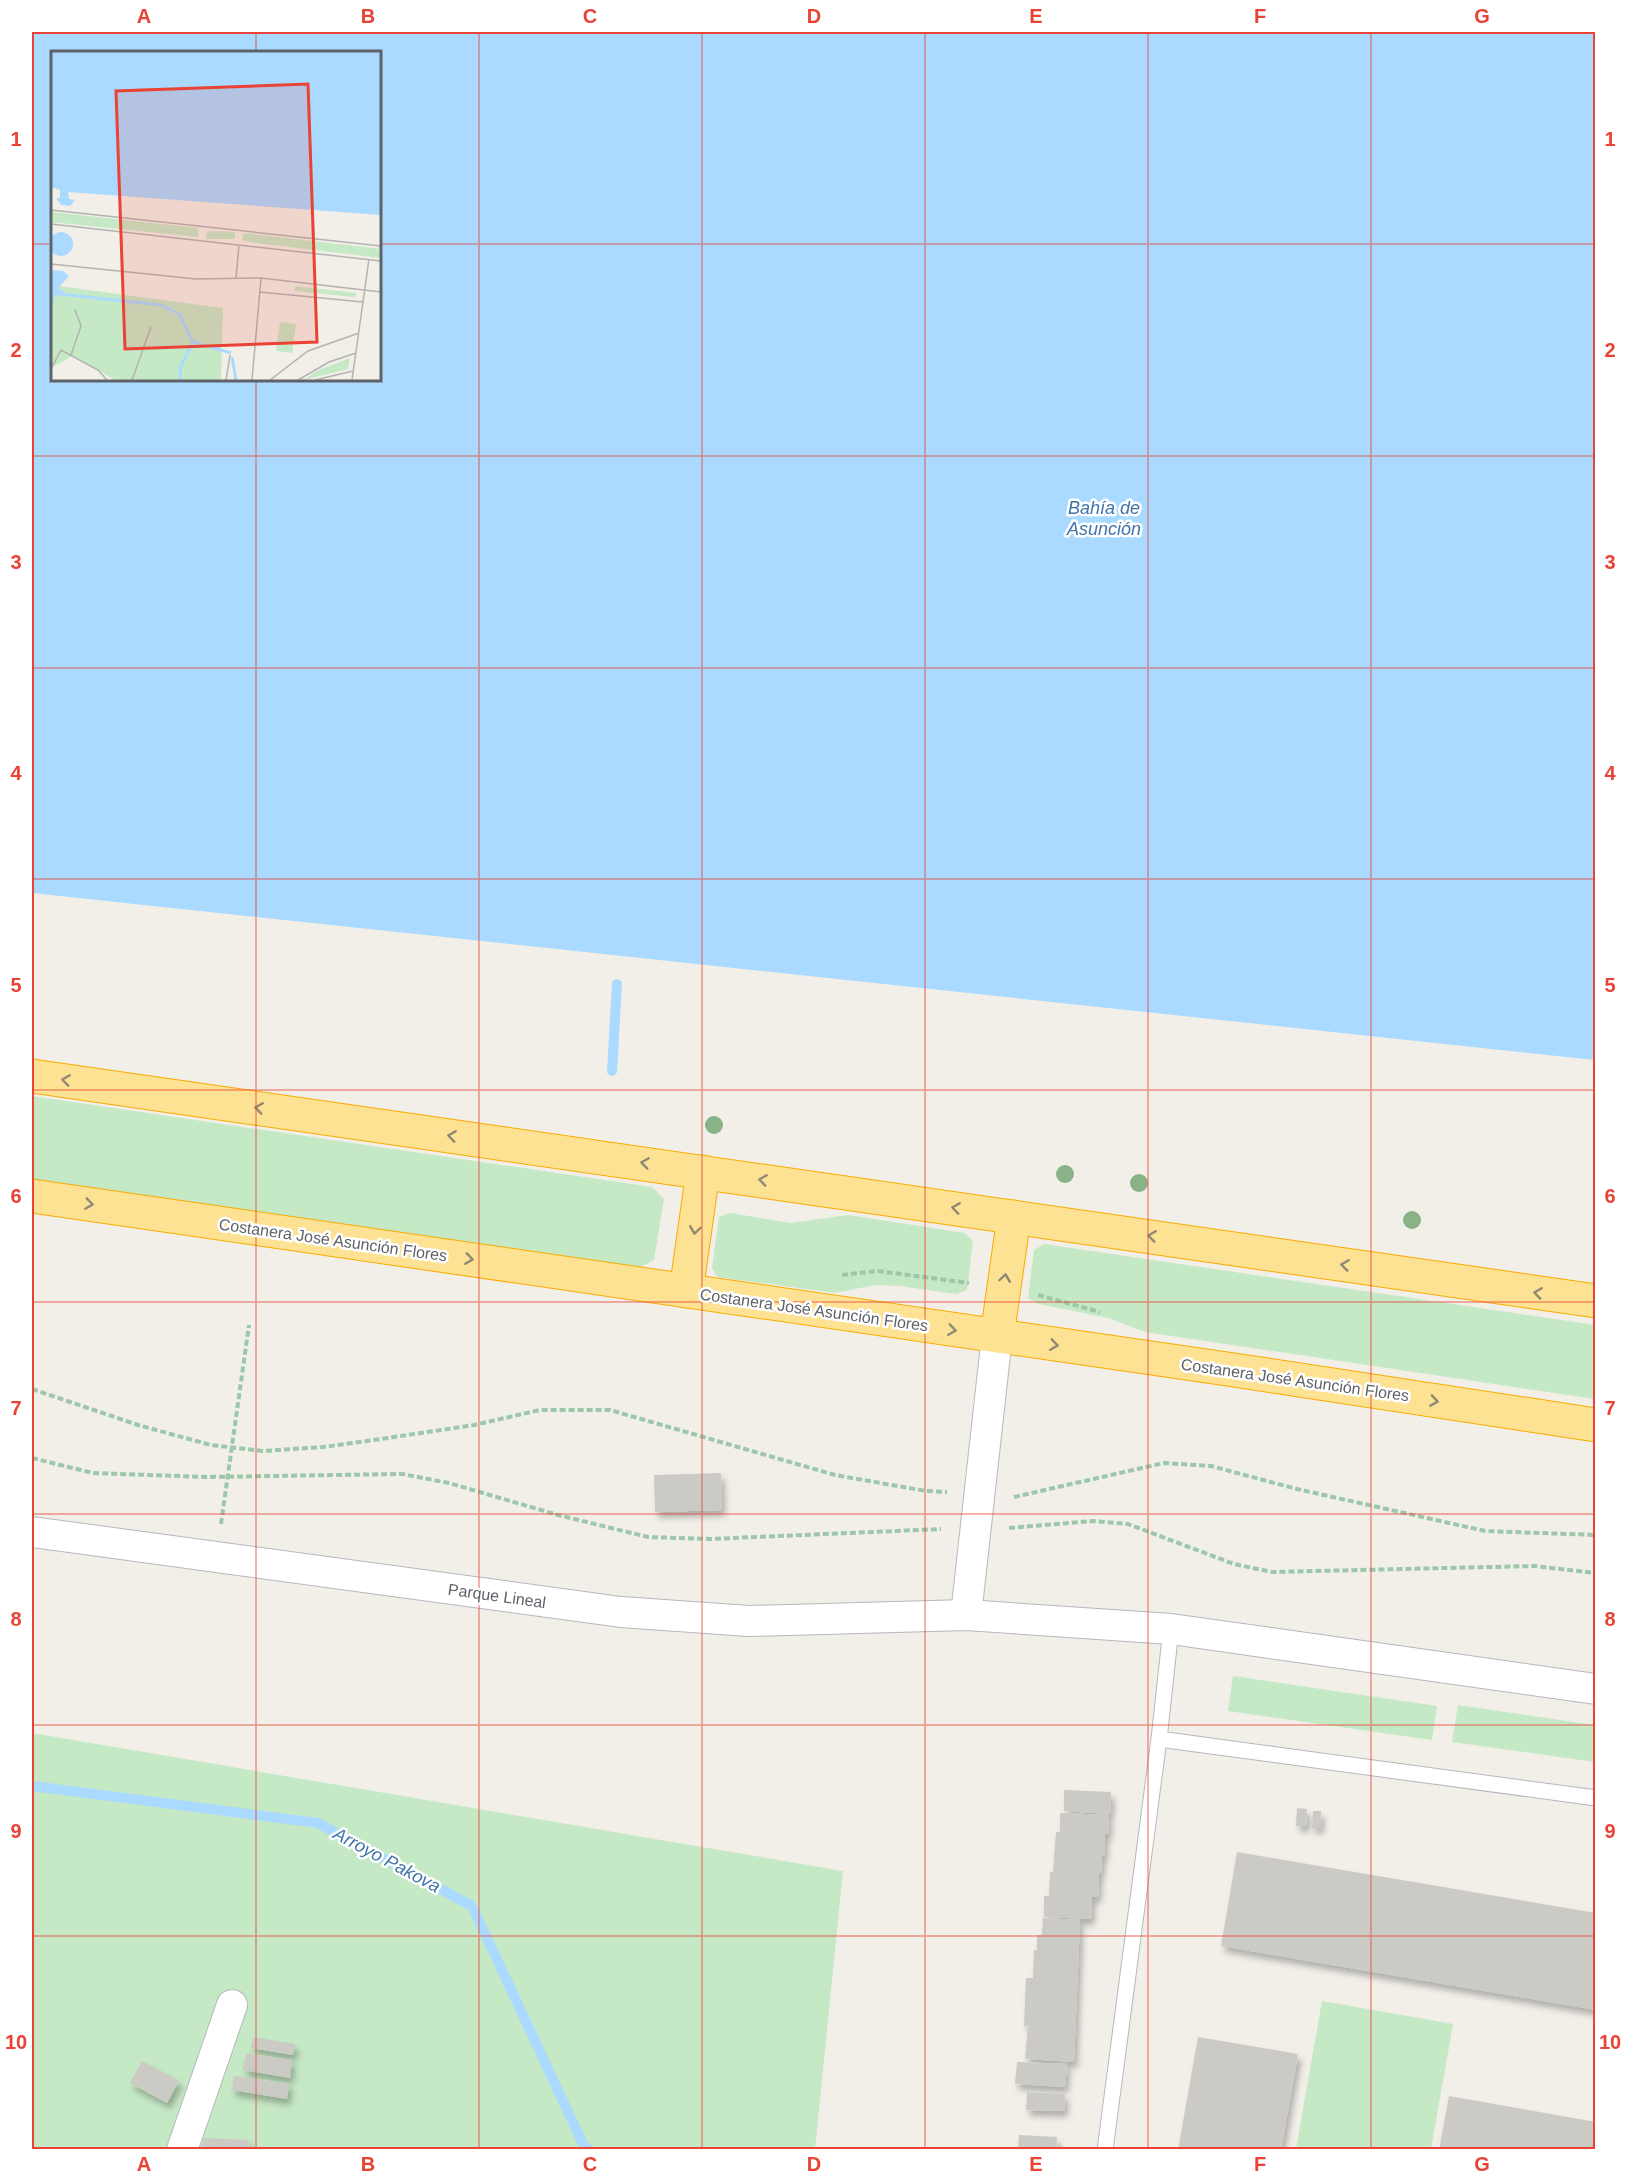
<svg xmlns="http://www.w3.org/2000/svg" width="1627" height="2181" viewBox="0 0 1627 2181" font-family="Helvetica,sans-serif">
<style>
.green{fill:#c5e8c5}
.water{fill:#aadaff;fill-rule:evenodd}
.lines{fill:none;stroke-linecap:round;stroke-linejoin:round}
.stream{stroke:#aadaff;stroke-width:10}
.building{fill:#cccac5;filter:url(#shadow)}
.lane-casing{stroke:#b5b8bc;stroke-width:17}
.street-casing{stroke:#b5b8bc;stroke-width:32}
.highway-casing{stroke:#f9ab00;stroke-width:35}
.path{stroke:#9cc7a9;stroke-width:4;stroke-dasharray:6 3;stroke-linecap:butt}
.lane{stroke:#fff;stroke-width:15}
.street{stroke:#fff;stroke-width:30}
.highway{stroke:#fde293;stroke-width:33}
.tree{fill:#89b387}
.oneway{stroke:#8e8975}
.grid{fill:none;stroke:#ea4335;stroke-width:1.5;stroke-opacity:0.55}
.labels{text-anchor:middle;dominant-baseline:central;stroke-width:5;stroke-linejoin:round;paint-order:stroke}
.street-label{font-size:16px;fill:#5f6368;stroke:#fff}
.water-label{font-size:18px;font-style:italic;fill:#4174aa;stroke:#fff}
.inset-river{fill:none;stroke:#aadaff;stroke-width:3}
.inset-road{fill:none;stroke:#b3b3b1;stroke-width:1.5}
.view{fill:#ea4335;fill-opacity:0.15;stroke:#ea4335;stroke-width:3}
.inset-edge{fill:none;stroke:#5f6368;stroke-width:3}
.neatline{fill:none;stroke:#ea4335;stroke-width:2}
.grid-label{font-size:20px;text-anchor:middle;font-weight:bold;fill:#ea4335}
</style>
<defs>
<filter id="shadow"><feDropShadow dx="3.5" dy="6" stdDeviation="3" flood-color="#0004"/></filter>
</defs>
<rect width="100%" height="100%" fill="#f1efe8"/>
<g class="green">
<polygon points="32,1096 652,1187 664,1199 654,1260 639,1268 32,1179"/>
<polygon points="730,1213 791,1223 848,1215 965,1233 973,1241 967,1290 956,1294 900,1286 875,1285 835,1293 717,1277 712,1268 719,1217"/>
<polygon points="1044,1244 1595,1325 1595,1399 1145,1332 1108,1318 1039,1304 1028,1298 1034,1250"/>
<polygon points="1233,1676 1437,1706 1432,1740 1228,1711"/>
<polygon points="1458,1705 1595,1725 1595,1762 1452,1742"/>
<polygon points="32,1733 843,1871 815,2149 32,2149"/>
<polygon points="1322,2001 1453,2024 1431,2149 1296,2149"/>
</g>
<path class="water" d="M32,32H1595V1060L32,893ZM52,52H380V380H52Z"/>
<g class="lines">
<g class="stream">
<polyline points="612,1071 617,984"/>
<polyline points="32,1786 318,1823 472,1906 584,2146 589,2150"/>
</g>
</g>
<g class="building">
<polygon points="721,1473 722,1510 655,1512 654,1475"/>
<polygon points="1064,1790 1111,1792 1110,1814 1064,1811"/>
<polygon points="1297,1808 1307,1809 1306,1826 1296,1826"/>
<polygon points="1313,1811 1321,1811 1320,1828 1312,1828"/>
<polygon points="1060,1813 1109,1815 1108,1834 1105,1834 1104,1856 1102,1856 1101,1873 1099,1873 1098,1897 1092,1897 1091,1919 1044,1917 1044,1896 1049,1896 1050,1872 1053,1872 1056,1832 1060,1832"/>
<polygon points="1237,1852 1596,1913 1596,2010 1221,1946"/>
<polygon points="1043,1918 1080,1920 1074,2062 1025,2059 1028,2026 1024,2026 1026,1978 1033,1978 1034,1950 1037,1950 1037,1935 1042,1935"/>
<polygon points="253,2037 295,2044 293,2055 251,2048"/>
<polygon points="1198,2037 1298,2054 1281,2150 1178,2150"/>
<polygon points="246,2053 292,2060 290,2078 243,2070"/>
<polygon points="142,2061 179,2081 167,2103 130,2083"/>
<polygon points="1017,2062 1067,2064 1065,2087 1015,2084"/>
<polygon points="234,2076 289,2084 287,2099 232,2090"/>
<polygon points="1027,2092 1065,2094 1064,2111 1026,2110"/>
<polygon points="1449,2096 1596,2122 1591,2150 1439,2150"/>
<polygon points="1019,2135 1057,2137 1056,2150 1018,2150"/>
<polygon points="203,2138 249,2140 248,2150 202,2150"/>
</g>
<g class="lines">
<g class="lane-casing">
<g id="lane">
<polyline points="1159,1739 1596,1798"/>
<polyline points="1105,2150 1159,1739 1171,1629"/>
</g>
</g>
<g class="street-casing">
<g id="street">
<polyline points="32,1532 621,1612 749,1621 966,1615 1171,1629 1596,1689"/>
<polyline points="966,1615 997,1336"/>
<polyline points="182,2150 232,2005"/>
</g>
</g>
<g class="highway-casing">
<g id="highway">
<polyline points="32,1076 1596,1301"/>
<polyline points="32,1196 1234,1370 1596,1425"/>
<polyline points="686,1291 703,1172"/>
<polyline points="997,1336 1014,1217"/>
</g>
</g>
<g class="path">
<polyline points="842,1275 878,1271 969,1283"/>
<polyline points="1038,1295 1100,1312"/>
<polyline points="32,1389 138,1425 211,1445 263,1451 323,1447 381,1439 474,1425 540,1410 610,1410 835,1475 926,1491 947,1492"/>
<polyline points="32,1458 93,1473 206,1477 402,1474 449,1483 558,1515 648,1537 710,1539 941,1529"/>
<polyline points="1014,1497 1164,1463 1211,1466 1297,1489 1485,1531 1596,1535"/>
<polyline points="221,1524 249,1325"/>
<polyline points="1009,1528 1094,1521 1128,1524 1234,1564 1272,1572 1534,1566 1596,1573"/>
</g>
<use href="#lane" class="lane"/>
<use href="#street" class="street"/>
<use href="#highway" class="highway"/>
</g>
<g class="tree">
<circle cx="714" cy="1125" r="9"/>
<circle cx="1065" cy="1174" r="9"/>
<circle cx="1139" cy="1183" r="9"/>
<circle cx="1412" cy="1220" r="9"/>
</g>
<defs><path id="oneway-chevron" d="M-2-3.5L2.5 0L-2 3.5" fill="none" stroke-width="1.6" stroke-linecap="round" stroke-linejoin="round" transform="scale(1.5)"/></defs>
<g class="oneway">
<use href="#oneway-chevron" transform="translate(66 1080) rotate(-172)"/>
<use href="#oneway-chevron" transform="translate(259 1108) rotate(-172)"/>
<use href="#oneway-chevron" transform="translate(452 1136) rotate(-172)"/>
<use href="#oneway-chevron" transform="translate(645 1163) rotate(-172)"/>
<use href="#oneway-chevron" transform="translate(763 1180) rotate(-172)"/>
<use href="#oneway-chevron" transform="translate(89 1204) rotate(8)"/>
<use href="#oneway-chevron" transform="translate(956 1208) rotate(-172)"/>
<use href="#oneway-chevron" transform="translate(695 1230) rotate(98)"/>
<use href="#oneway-chevron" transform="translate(1152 1236) rotate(-172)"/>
<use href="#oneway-chevron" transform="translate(469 1259) rotate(8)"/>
<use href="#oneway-chevron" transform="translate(1345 1265) rotate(-172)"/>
<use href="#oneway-chevron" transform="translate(1005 1278) rotate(-82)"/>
<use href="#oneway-chevron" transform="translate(1538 1293) rotate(-172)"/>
<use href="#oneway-chevron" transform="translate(952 1330) rotate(8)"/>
<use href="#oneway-chevron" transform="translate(1054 1345) rotate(8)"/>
<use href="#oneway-chevron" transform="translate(1434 1401) rotate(9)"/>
</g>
<path class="grid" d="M256,32V52M479,32V2150M702,32V2150M925,32V2150M1148,32V2150M1371,32V2150M32,244H52M380,244H1596M256,380V2150M32,456H1596M32,668H1596M32,879H1596M32,1090H1596M32,1302H1596M32,1514H1596M32,1725H1596M32,1936H1596"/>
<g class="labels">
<g class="street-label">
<text transform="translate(333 1240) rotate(8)">Costanera José Asunción Flores</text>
<text transform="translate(814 1310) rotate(8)">Costanera José Asunción Flores</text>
<text transform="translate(1295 1380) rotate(8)">Costanera José Asunción Flores</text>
<text transform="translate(497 1596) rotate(8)">Parque Lineal</text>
</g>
<g class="water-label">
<text x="1104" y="508">Bahía de<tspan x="1104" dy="21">Asunción</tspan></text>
<text transform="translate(387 1860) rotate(28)">Arroyo Pakova</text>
</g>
</g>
<g transform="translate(51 51)">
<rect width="330" height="330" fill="#f1efe8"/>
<path d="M0,161L147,177V186L0,171ZM156,180L184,181V188H155ZM193,182L330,198V207L205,192L191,189ZM0,234L172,257L170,329H64L21,305L0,317ZM244,235L305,242L304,246L244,240ZM229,271L245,273L241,302L225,300ZM299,307L297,318L252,329L268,319Z" fill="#c5e8c5"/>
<path d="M0,1H330V164L17,141L18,148L24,149L19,155L10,154L5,147H9V139L0,136ZM-2 193a12 12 0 1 1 24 0a12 12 0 1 1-24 0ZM0,219L12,220L18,225L7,237L19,245L4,244L0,261Z" fill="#aadaff"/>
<path class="inset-river" d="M17,244L110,254L128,263L142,291L180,302M181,306L185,329M130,329L129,317L142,291"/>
<path class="inset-road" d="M0,159L330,195M0,173L330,210M0,213L145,228L210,227L330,241M185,227L188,194M209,241L312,251M20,304L30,275L24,259M0,318L10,299L47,319L56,329M81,329L100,276M175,329L179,304M201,329L210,227M219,329L257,300L308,282M247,329L278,311L305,302M264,329L302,320M301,329L318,208"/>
<path class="view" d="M257,33L266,291L74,298L65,40Z"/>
<rect width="330" height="330" class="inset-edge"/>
</g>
<rect width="1627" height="2181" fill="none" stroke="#ffffff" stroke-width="66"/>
<rect x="33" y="33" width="1561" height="2115" class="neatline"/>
<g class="grid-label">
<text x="144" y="23">A</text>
<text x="368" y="23">B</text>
<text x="590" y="23">C</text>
<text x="814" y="23">D</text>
<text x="1036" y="23">E</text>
<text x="1260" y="23">F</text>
<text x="1482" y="23">G</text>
<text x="16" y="146">1</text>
<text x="1610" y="146">1</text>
<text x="16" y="357">2</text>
<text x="1610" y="357">2</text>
<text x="16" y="569">3</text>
<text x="1610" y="569">3</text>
<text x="16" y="780">4</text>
<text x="1610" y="780">4</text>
<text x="16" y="992">5</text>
<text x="1610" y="992">5</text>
<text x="16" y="1203">6</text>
<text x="1610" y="1203">6</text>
<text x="16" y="1415">7</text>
<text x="1610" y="1415">7</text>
<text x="16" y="1626">8</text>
<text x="1610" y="1626">8</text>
<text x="16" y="1838">9</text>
<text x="1610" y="1838">9</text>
<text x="16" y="2049">10</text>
<text x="1610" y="2049">10</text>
<text x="144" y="2171">A</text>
<text x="368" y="2171">B</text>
<text x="590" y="2171">C</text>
<text x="814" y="2171">D</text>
<text x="1036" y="2171">E</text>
<text x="1260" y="2171">F</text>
<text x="1482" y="2171">G</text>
</g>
</svg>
